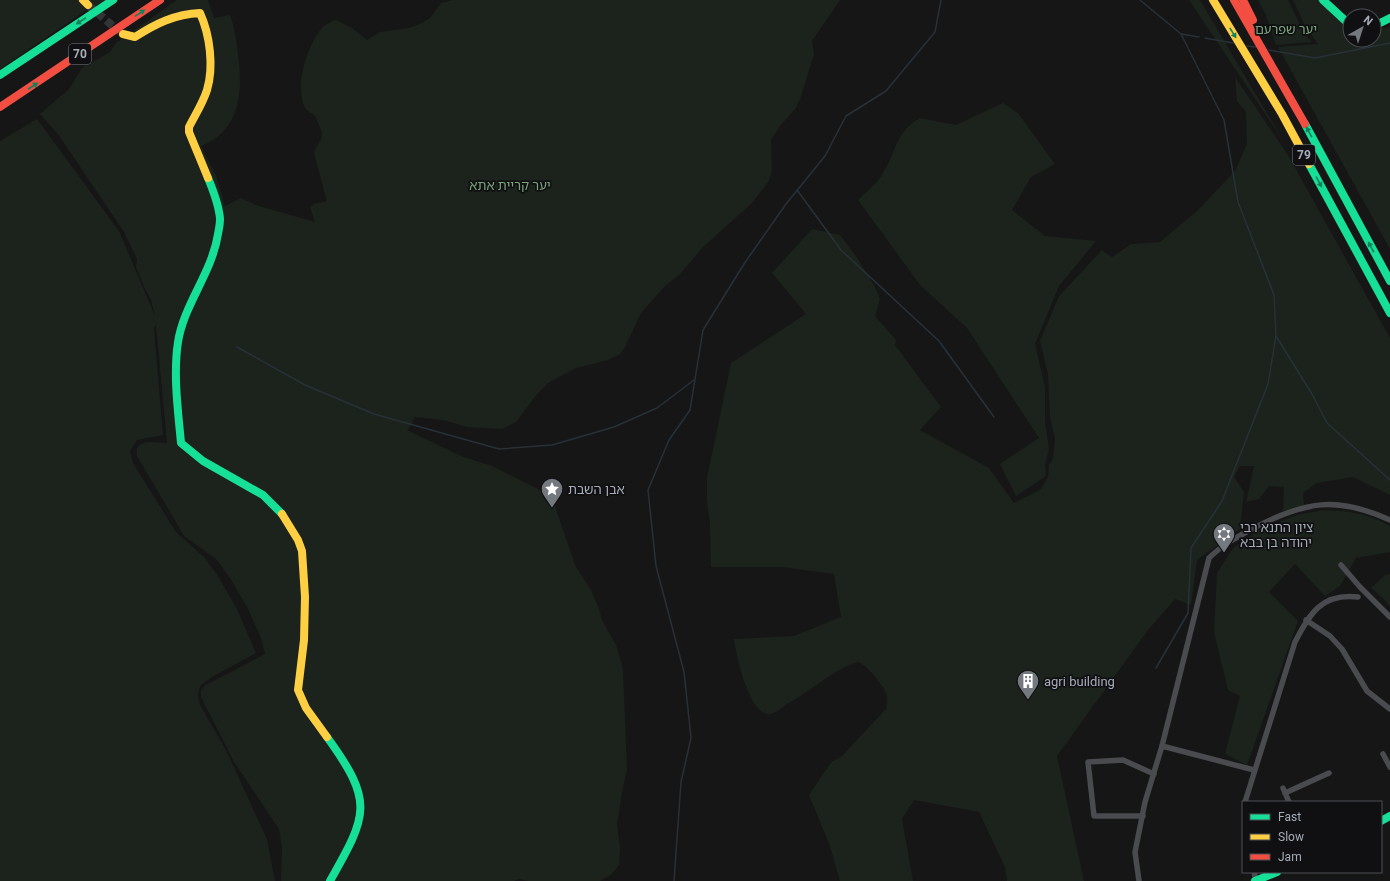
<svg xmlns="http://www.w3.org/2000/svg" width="1390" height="881" viewBox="0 0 1390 881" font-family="Roboto,'Noto Sans Hebrew',sans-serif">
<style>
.green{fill:#1b231c}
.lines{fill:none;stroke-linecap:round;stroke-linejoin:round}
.stream{stroke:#283138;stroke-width:1.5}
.secondary-tunnel{stroke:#333436;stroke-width:8;stroke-dasharray:8 4;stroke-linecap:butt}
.street{stroke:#494b4f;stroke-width:5.5}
.fast{stroke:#16e098;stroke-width:8}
.slow{stroke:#ffcf43;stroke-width:8}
.jam{stroke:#f24e42;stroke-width:8}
.oneway{fill:#13825c}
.labels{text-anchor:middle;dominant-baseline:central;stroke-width:3.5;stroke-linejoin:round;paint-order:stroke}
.shield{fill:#101012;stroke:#797d86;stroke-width:1}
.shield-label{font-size:12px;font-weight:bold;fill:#a6acb8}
.park-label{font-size:13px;fill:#7ba47c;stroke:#101012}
.poi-label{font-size:13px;fill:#a6acb8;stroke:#101012;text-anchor:start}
</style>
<rect width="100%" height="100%" fill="#161616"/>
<g class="green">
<polygon points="0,0 106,0 96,11 88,9 0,69"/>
<path d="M177,0H208L214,18L230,15C235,28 236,41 238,54C243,90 241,131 201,146L216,175L225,206L241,198L256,205L315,222L310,207L314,204L327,201L314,153C316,146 323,140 322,133C321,130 317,119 315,116C311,112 307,112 304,106C295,84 307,47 321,29C325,24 330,22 336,20L352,28L367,40L380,32L409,28L422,23L430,18L441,3L453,0H840L812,41L814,54L801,96L796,108L780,126L771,140L772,169L769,181L752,203L702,248L680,274L665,286L641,313L625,347L620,354L608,360L576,368L548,383L538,393L516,422L502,429L467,427L443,420L414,417L412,424L407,430L461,456L492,466L546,493L553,500L575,565L591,590L598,606L602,620L616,645L623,669L627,769L622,793L617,825L620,848L619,865L612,874L600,881H528L519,879L514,881H281L282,848L279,829L234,762L201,697V691L204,686L265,654L261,638L247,607L230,578L216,559L184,536L137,456V448C144,439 156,443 167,443L156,325L154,328L163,435L137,440L130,451L133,463L176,532L204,557L218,576L237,609L256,653L212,677L200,686L198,695L200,705L226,750L267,839L275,881H0V141L37,119L119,231L155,316L151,300L144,287L136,267L137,259L124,232L58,134L40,114L69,89L82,68L110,52L116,43Z"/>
<polygon points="1189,0 1200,0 1284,142"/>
<polygon points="1258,0 1288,0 1305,35 1312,42 1276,45 1266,15"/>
<polygon points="1293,0 1319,0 1350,27 1350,40 1374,40 1374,30 1390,27 1390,249 1278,47 1318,44 1305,26"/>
<path d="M1235,77L1288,155L1390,338V495L1353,477L1317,483L1303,493L1304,505L1283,511L1284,487L1269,486L1259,499L1246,502L1254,466H1240L1234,477L1244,492L1240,529L1197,560L1191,605L1175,599L1148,630L1057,756L1084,881H1007L1005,867L979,812L914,800L902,819L913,881H840L830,846L809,795L829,765L833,761L841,757L886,709C887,704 888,698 886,693C882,684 867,665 858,662C831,671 811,691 787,704C783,707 777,712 771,714C749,718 736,654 734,639L794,636L841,617L834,574L783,567H711L710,523L707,501V478L731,363L806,314L772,273L812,229L840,235L856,256L875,287L880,299L875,316L896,340L895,345L941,407L920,430L989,468L1014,503L1040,490L1048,477L1049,465L1053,459L1055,439L1050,417L1048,374L1040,341L1059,296L1102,250L1112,257L1131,244L1160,242L1198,210L1235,171L1247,144L1246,112L1237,101Z"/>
<path d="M1003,103L1018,113L1055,164L1031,177L1012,210L1045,236L1096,241L1059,286L1035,344L1045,387V422L1049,449L1045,465L1046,476L1016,496L1000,464L1039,438L967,328L920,285L858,200C866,192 878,183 883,173C897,151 895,132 920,118L956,125Z"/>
<path d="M1323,510C1349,511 1367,513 1390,526V552L1356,558L1340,586L1325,596L1295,564L1269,592L1298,621L1247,765L1225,754L1240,696L1228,690L1214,632L1217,573L1233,548L1259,530L1297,515Z"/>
<polygon points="1390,574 1390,607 1384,599 1371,588 1385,575"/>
</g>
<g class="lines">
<g class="stream">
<polyline points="1140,0 1181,34 1224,120 1238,202 1274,295 1276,336 1268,384 1222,501 1191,548 1188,613 1156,668"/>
<polyline points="1181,34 1199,37"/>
<polyline points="1205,38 1233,43"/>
<polyline points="1247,46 1256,47"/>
<polyline points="1269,50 1315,58 1390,43"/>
<polyline points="797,190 841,250 939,341 994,417"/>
<polyline points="1276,336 1312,394 1327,423 1390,480"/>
<polyline points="237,347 305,385 374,414 499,449 552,445 614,427 657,408 694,380"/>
<polyline points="674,881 681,782 691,738 684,672 656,566 648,490 669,440 690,410 703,330 744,264 786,204 825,156 846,116 886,91 935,32 941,0"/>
</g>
<polyline class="secondary-tunnel" points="88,5 120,32"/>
<g class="street">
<polyline points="1341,565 1360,587 1390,617"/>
<polyline points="1306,620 1330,636 1342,649 1367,691 1390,709"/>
<polyline points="1162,746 1254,770"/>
<polyline points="1383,754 1390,767"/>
<polyline points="1283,788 1289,802"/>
<polyline points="1285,793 1329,773"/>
<path d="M1245,802L1295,642C1310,613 1322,593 1358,597"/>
<polyline points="1143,816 1094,816 1088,762 1123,760 1154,774"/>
<polyline points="1254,872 1256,881"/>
<path d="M1139,881L1135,852L1145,802L1162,746L1209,558C1222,545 1237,537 1254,528C1305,501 1337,496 1390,520"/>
</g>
<g class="fast">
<polyline points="1323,0 1350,25"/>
<polyline points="1374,26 1390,18"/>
<polyline points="0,75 113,0"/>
<polyline points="1305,124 1390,281"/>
<polyline points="1309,164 1390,313"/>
<path d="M208,178C213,190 219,205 220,219C220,223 219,229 218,234C212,273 184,304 178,342C173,375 178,410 181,443L203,461L263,495L282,514"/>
<path d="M327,737C374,802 368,814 330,881"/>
<polyline points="1381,821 1390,816"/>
<polyline points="1255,881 1277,872"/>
</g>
<g class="slow">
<polyline points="83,0 88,5"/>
<polyline points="1213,0 1282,114 1309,164"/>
<path d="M123,34L135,37C155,24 175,14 200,13C210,35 214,67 207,90C203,103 195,115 189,127V132L208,178"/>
<polyline points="282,514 298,540 302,551 305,597 304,640 298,690 306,708 327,737"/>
</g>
<g class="jam">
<polyline points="1234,0 1305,124"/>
<polyline points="1243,0 1253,20"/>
<polyline points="0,107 160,0"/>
</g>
</g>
<defs><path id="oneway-solid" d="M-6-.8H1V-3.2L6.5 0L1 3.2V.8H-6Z"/></defs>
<g class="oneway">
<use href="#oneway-solid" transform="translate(140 13) rotate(-34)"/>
<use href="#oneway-solid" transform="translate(81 21) rotate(147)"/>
<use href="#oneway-solid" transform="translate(1233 33) rotate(58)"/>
<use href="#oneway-solid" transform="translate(33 86) rotate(-33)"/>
<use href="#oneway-solid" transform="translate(1309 132) rotate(-119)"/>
<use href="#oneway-solid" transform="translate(1319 182) rotate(62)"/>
<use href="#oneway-solid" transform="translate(1371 247) rotate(-119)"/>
</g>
<defs>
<g id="sight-pin" transform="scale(1.15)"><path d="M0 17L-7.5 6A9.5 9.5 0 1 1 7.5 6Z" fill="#74787f" stroke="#101012"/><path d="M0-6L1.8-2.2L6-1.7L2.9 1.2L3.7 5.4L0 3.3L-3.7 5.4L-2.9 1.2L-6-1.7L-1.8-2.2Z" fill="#fff"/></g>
<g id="synagogue-pin" transform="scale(1.15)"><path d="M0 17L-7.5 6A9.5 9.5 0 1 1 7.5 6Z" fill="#74787f" stroke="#101012"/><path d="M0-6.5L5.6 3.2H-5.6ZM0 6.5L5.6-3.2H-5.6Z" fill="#fff"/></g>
<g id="building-pin" transform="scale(1.15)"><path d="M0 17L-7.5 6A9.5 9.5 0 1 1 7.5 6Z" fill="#74787f" stroke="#101012"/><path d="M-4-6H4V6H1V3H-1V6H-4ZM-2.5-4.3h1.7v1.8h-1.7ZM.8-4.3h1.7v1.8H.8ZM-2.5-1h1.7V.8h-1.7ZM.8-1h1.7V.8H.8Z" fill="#fff"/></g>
</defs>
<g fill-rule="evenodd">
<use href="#sight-pin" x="552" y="489"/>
<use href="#synagogue-pin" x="1224" y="534"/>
<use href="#building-pin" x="1028" y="681"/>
</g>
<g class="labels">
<g class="shield">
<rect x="69" y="44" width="22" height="20" rx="3"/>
<rect x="1293" y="145" width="22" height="20" rx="3"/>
</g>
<g class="shield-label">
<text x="80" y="54">70</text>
<text x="1304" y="155">79</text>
</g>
<g class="park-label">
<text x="1286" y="29">יער שפרעם</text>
<text x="510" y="185">יער קריית אתא</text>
</g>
<g class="poi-label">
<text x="568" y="489">אבן השבת</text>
<text x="1240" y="527">ציון התנא רבי<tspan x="1240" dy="15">יהודה בן בבא</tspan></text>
<text x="1044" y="681">agri building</text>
</g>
</g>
<rect x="1242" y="801" width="140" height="72" fill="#101012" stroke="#4c4e54"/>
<rect x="1250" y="814" width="20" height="6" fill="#16e098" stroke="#4c4e54"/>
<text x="1278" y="821" font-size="12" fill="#a6acb8">Fast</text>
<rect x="1250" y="834" width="20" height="6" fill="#ffcf43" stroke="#4c4e54"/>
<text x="1278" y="841" font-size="12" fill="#a6acb8">Slow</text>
<rect x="1250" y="854" width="20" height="6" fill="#f24e42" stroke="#4c4e54"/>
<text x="1278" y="861" font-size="12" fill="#a6acb8">Jam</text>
<g transform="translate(1362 28) rotate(39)"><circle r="19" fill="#101012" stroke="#4c4e54"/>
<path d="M0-3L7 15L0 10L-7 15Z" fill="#74787f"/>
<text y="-6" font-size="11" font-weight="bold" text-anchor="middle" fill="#a6acb8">N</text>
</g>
</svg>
